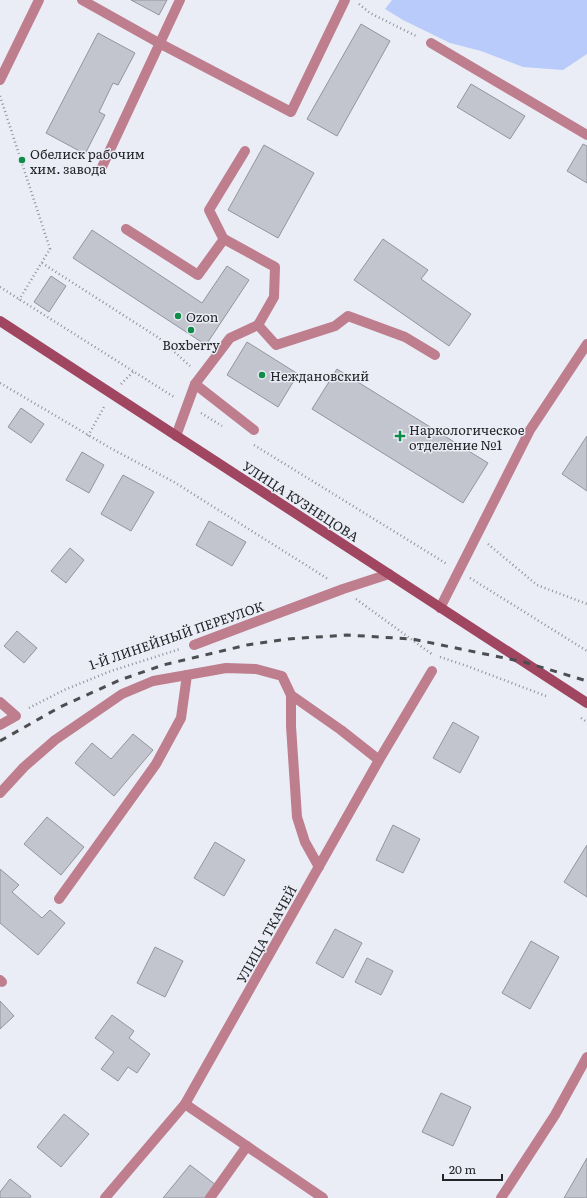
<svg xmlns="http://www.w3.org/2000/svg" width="587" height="1198" viewBox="0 0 587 1198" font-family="Literata,serif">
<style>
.green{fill:#b9cbfa}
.building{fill:#c2c5cd;stroke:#92959d}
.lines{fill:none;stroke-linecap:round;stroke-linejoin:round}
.path{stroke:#909298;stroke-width:2.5;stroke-dasharray:1 3;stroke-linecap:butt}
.service{stroke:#be7e8e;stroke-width:10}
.minor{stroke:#be7e8e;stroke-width:10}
.secondary{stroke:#a14661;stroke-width:10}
.rail{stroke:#4c4e52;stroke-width:3;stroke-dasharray:7 7;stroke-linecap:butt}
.poi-dot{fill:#118c48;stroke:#eaedf6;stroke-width:1.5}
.labels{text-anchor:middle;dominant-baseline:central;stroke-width:3;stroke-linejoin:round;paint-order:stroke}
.poi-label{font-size:13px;fill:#242528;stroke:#eaedf6;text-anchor:start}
.street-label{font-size:13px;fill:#242528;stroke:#eaedf6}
</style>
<rect width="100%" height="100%" fill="#eaedf6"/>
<polygon class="green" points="392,0 587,0 587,54 563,70 523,67 481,51 450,43 403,20 385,9"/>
<g class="building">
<polygon points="131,0 167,0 159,15"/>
<polygon points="361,24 390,41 337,136 307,119"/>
<polygon points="98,33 135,53 118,85 113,83 99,112 105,115 85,154 46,133"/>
<polygon points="471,84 525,116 510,139 457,107"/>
<polygon points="583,144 587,146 587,183 567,171"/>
<polygon points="264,145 314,173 278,238 228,210"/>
<polygon points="92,230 202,303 227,266 249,280 206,345 73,258"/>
<polygon points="383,239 428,270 421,279 471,314 449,346 354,280"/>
<polygon points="51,276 66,286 49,312 34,302"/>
<polygon points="247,342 298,374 278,407 227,375"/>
<polygon points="337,369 488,463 463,503 312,409"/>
<polygon points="21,408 44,424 31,443 8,427"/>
<polygon points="587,436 587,491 562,474"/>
<polygon points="82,452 104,465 89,493 66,480"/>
<polygon points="123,475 154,492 131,531 101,514"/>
<polygon points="209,521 246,542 232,566 196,545"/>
<polygon points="70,548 84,560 66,583 51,571"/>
<polygon points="17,631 37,648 24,663 4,646"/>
<polygon points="453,722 479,737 460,773 433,758"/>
<polygon points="133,734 153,750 114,796 75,763 92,743 111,759"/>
<polygon points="47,817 84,847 61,875 24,844"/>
<polygon points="393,825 420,839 403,873 376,860"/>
<polygon points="215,842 245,860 224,896 194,878"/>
<polygon points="587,845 587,897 564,882"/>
<polygon points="0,869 19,885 12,892 42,918 50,910 65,923 38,955 0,923"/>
<polygon points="335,929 362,943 343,978 316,963"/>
<polygon points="531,941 559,957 530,1009 502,993"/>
<polygon points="155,947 183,961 165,997 137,983"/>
<polygon points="367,958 393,971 381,995 355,982"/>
<polygon points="0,1001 14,1016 0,1029"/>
<polygon points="112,1015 134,1031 129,1038 150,1054 137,1073 128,1067 118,1081 101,1069 114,1052 95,1038"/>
<polygon points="441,1093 471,1107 453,1146 422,1132"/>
<polygon points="64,1114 89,1134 61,1167 37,1147"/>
<polygon points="587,1158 587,1198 564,1198"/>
<polygon points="190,1165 216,1185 205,1198 163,1198"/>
<polygon points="10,1179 31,1196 30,1198 0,1198 0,1192"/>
</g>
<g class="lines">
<g class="path">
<polyline points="359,4 370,13 418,37"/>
<polyline points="0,96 50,249 19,300"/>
<polyline points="42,263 159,338 190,366"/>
<polyline points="0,287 174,397"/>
<polyline points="0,383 112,449 174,482 328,579"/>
<polyline points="121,384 134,371"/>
<polyline points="201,413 222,426"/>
<polyline points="88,436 104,407"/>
<polyline points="254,445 447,564"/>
<polyline points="488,544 537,585 587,604"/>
<polyline points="470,578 587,651"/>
<polyline points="356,599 433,655"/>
<polyline points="440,657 467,666 546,696"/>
<polyline points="29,708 64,690 111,671 180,649"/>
<polyline points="581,718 587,722"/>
</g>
<g class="service">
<polyline points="82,0 159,43 291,112 345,0"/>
<polyline points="431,43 587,135"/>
<polyline points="102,167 180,0"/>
<polyline points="126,229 198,275 224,239 275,267 274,297 258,325 230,338 195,384 176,436"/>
<polyline points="224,240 209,210 245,151"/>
<polyline points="258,325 276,345 335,326 348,316 405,337 435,355"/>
<polyline points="195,384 254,430"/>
<polyline points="291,695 291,726 297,817 305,842 319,867"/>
<polyline points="0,793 24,767 55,740 122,694 153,681 187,675"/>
<polyline points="59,899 156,764 181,718 187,675 226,668 256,669 282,676 291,695 341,730 379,760"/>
<polyline points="0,980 2,982"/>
<polyline points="210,1198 247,1146"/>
</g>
<g class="minor">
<polyline points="0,80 39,0"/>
<polyline points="440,608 530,430 587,344"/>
<polyline points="194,645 343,589 389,574"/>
<polyline points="0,702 16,716 0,725"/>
<polyline points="185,1104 323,1198"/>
<polyline points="105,1198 185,1104 379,760 432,671"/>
<polyline points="501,1198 555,1115 587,1057"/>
</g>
<polyline class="secondary" points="0,321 587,703"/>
<polyline class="rail" points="0,741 60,707 120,680 163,665 247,645 288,639 347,635 412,639 524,662 587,681"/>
</g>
<g class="poi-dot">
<circle cx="22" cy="160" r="4"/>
<circle cx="178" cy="316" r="4"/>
<circle cx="191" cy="330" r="4"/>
<circle cx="262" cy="375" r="4"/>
<path d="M398 430h4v4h4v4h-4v4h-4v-4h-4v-4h4z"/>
</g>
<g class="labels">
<g class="poi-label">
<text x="30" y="153">Обелиск рабочим<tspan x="30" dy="15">хим. завода</tspan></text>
<text x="186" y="316">Ozon</text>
<text x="191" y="344" text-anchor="middle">Boxberry</text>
<text x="270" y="375">Неждановский</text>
<text x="409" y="429">Наркологическое<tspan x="409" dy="15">отделение №1</tspan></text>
</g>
<g class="street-label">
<text transform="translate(301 501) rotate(33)">УЛИЦА КУЗНЕЦОВА</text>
<text transform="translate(176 635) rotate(-19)">1-Й ЛИНЕЙНЫЙ ПЕРЕУЛОК</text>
<text transform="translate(266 934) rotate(-61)">УЛИЦА ТКАЧЕЙ</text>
</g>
</g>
<path d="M443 1174v6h59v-6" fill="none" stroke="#242528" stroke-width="2"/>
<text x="449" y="1174" font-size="12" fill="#242528" stroke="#eaedf6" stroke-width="3" paint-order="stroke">20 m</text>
</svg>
